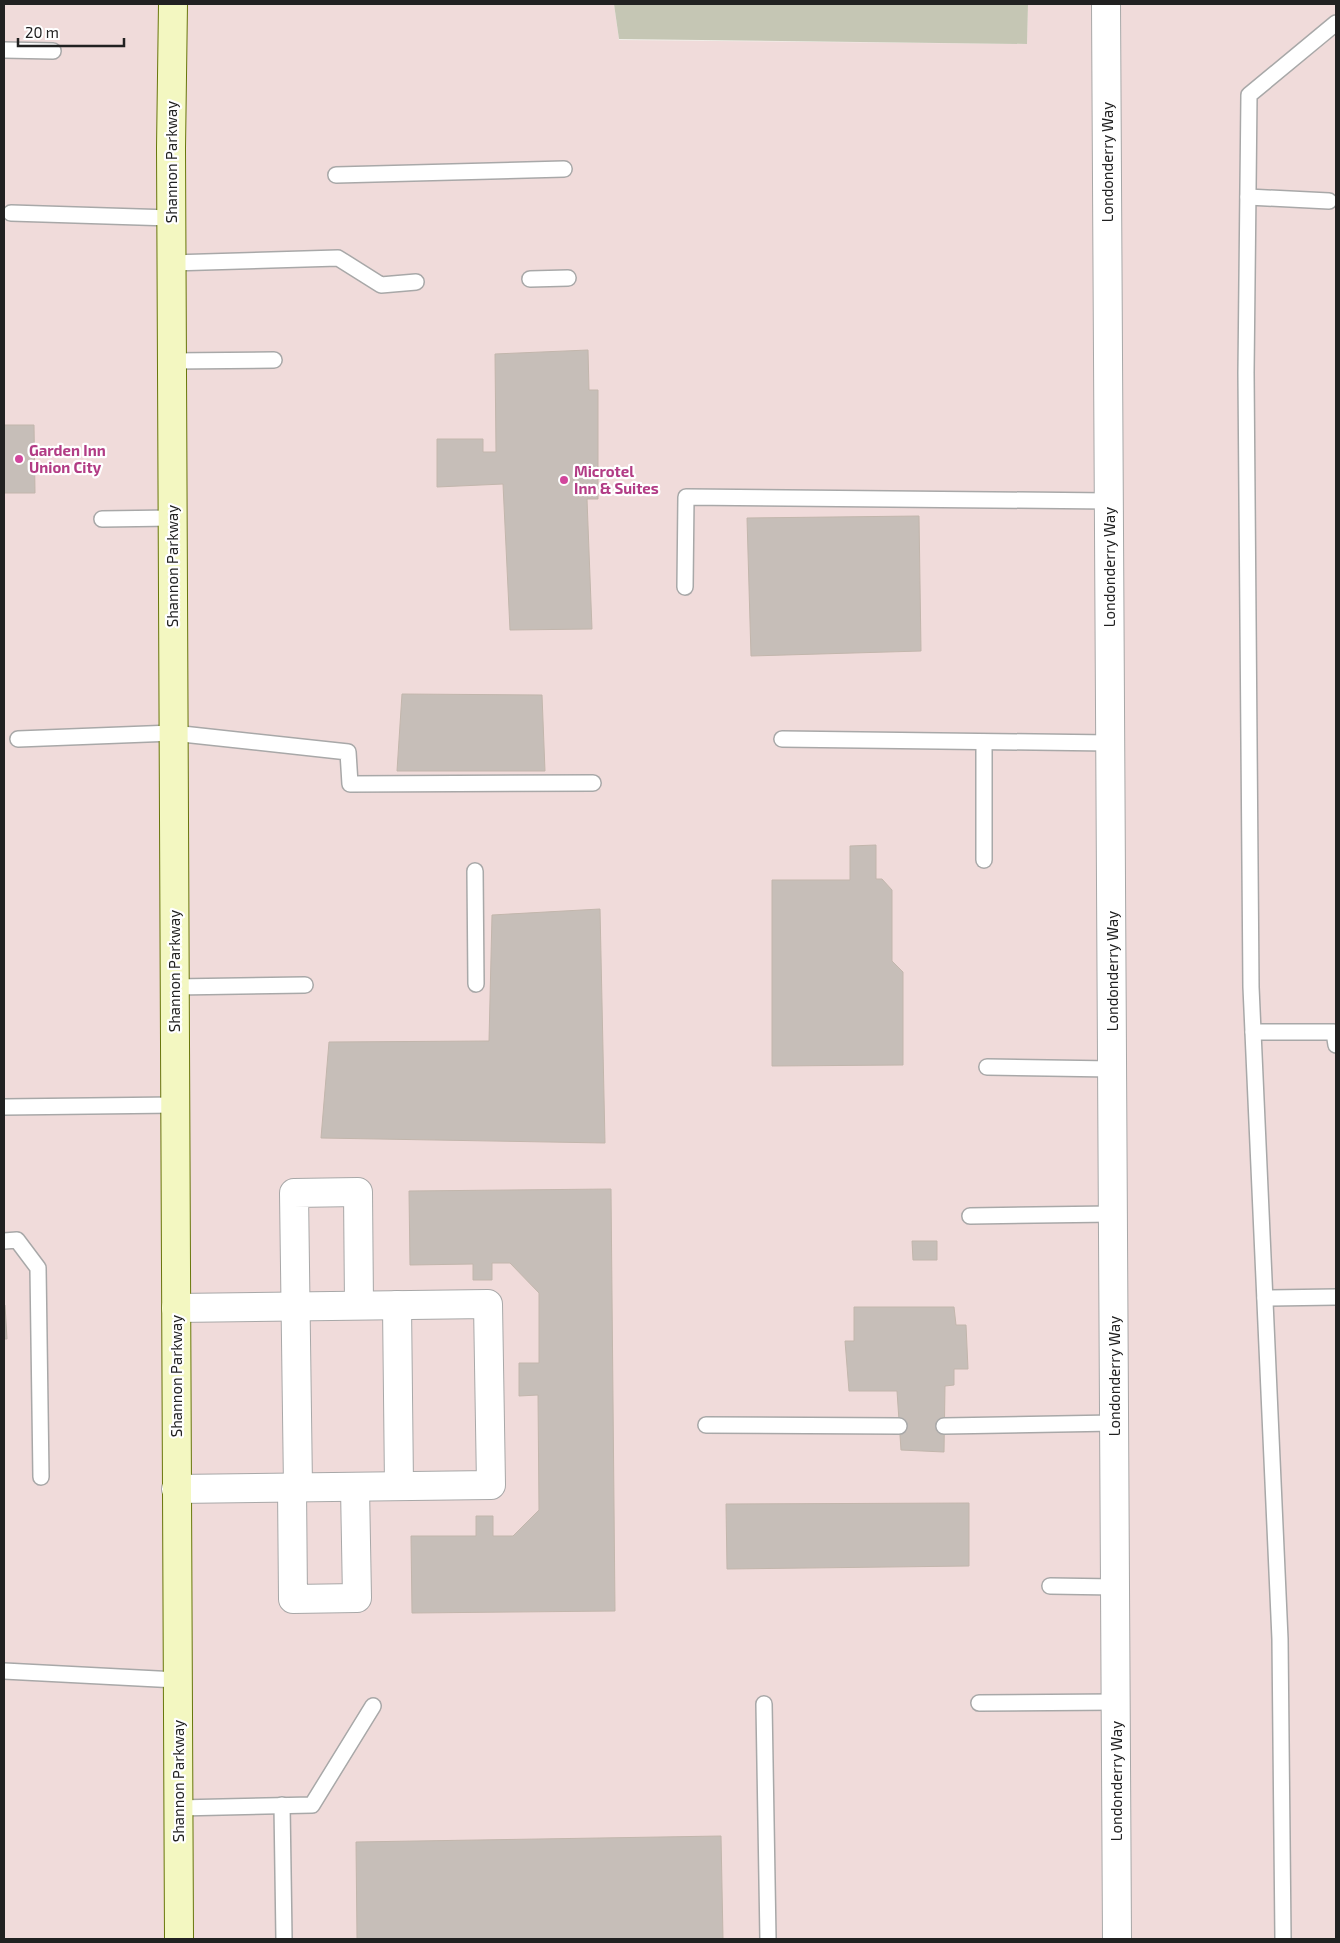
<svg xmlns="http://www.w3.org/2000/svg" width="1340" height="1943" viewBox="0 0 1340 1943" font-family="'Exo 2',sans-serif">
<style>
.commercial{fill:#f0dbda}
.construction{fill:#c5c6b4}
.building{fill:#c6beb8;stroke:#c2b6ac}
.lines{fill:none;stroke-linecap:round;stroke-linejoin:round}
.lane-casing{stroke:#a8a8a8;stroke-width:18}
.street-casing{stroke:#a8a8a8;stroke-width:30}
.secondary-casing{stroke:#68760b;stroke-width:30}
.lane{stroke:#fff;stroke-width:15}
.street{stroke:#fff;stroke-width:28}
.secondary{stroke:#f3f7c1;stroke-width:28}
.hotel-dot{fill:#d1479c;stroke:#fff;stroke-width:2}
.labels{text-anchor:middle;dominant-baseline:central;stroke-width:4.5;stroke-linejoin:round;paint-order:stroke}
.street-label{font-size:15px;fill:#212121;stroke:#fff}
.hotel-label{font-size:15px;font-weight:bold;fill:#b23c85;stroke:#fff;text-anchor:start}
</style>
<rect width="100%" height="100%" fill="#f1efe9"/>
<polygon class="commercial" points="4,4 614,4 619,40 1027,44 1028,4 1336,4 1336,1939 4,1939"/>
<polygon class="construction" points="614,4 1028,4 1027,44 619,39"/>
<g class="building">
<polygon points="588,350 589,390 598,390 598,499 587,499 592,629 510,630 503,484 437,487 437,439 483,439 483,452 496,452 495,354"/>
<polygon points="4,425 34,425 35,493 4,493"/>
<polygon points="919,516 921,651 751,656 747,518"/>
<polygon points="402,694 542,695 545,771 397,771"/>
<polygon points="876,845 876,879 882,879 892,890 892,961 903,972 903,1065 772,1066 772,880 850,880 850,846"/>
<polygon points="600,909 605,1143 321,1138 329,1042 489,1041 492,915"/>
<polygon points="611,1189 615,1611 412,1613 411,1536 476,1536 476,1516 493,1516 493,1536 513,1536 539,1510 538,1395 519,1396 519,1363 539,1363 539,1293 510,1263 492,1263 492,1280 473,1280 473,1264 410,1265 409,1191"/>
<polygon points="912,1241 937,1241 937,1260 913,1260"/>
<polygon points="4,1304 5,1305 7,1339 4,1339"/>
<polygon points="854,1307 954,1307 956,1325 966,1325 968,1369 954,1369 954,1385 945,1386 944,1452 901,1450 897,1391 849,1391 845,1341 854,1341"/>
<polygon points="969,1503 969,1566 727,1569 726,1504"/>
<polygon points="721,1836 723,1939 357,1939 356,1842"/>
</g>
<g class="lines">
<g class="lane-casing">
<g id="lane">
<polyline points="4,50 53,51"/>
<polyline points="336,175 564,169"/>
<polyline points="1248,197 1329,201"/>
<polyline points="11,213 171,218"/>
<polyline points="171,263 338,258 381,285 416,282"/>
<polyline points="530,279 568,278"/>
<polyline points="172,361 274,360"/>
<polyline points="102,519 172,518"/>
<polyline points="685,587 686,497 1109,501"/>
<polyline points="18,739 173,733 348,752 350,784 593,783"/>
<polyline points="782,739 1110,743"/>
<polyline points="984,742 984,860"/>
<polyline points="475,871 476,984"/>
<polyline points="175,987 305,985"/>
<polyline points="1253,1032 1334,1032 1336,1045"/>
<polyline points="987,1067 1112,1069"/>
<polyline points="4,1107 175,1105"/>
<polyline points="970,1216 1113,1214"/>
<polyline points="4,1241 17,1240 38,1268 41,1477"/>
<polyline points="1265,1298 1336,1297"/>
<polyline points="706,1425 899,1426"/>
<polyline points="944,1426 1114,1423"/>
<polyline points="1050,1586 1115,1587"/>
<polyline points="4,1671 177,1680"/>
<polyline points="979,1703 1116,1702"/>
<polyline points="764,1704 768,1939"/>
<polyline points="282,1805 284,1939"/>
<polyline points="178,1808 312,1805 373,1706"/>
<polyline points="1283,1939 1280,1639 1251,987 1246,373 1249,95 1336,23"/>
</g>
</g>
<g class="street-casing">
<g id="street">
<polyline points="1106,4 1117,1939"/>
<polyline points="397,1305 399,1486"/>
<polyline points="176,1308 488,1304 491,1485 176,1489"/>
<polyline points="292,1487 293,1599 357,1598 355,1487"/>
<polyline points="298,1487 294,1193 358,1192 359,1305"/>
</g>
</g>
<g class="secondary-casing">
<polyline id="secondary" points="173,4 171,148 179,1939"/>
</g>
<use href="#lane" class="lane"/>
<use href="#street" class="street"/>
<use href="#secondary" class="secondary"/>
</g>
<g class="hotel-dot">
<circle cx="19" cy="459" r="5"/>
<circle cx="564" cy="480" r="5"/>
</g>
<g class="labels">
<g class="street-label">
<text transform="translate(171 162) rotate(-90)">Shannon Parkway</text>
<text transform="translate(1107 162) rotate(-90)">Londonderry Way</text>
<text transform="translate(172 566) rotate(-90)">Shannon Parkway</text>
<text transform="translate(1109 567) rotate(-90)">Londonderry Way</text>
<text transform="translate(174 971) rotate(-90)">Shannon Parkway</text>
<text transform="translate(1112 971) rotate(-90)">Londonderry Way</text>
<text transform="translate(176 1376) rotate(-90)">Shannon Parkway</text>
<text transform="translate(1114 1376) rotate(-90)">Londonderry Way</text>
<text transform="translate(178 1781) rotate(-90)">Shannon Parkway</text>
<text transform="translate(1116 1781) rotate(-90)">Londonderry Way</text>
</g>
<g class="hotel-label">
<text x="29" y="450">Garden Inn<tspan x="29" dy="17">Union City</tspan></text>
<text x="574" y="471">Microtel<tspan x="574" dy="17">Inn &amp; Suites</tspan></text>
</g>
</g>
<rect width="1340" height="1943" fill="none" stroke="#212121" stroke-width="10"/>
<path d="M18 38v8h106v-8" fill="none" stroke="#212121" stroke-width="2.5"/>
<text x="25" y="38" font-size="15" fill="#212121" stroke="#ffffff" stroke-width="4" paint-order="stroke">20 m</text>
</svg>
